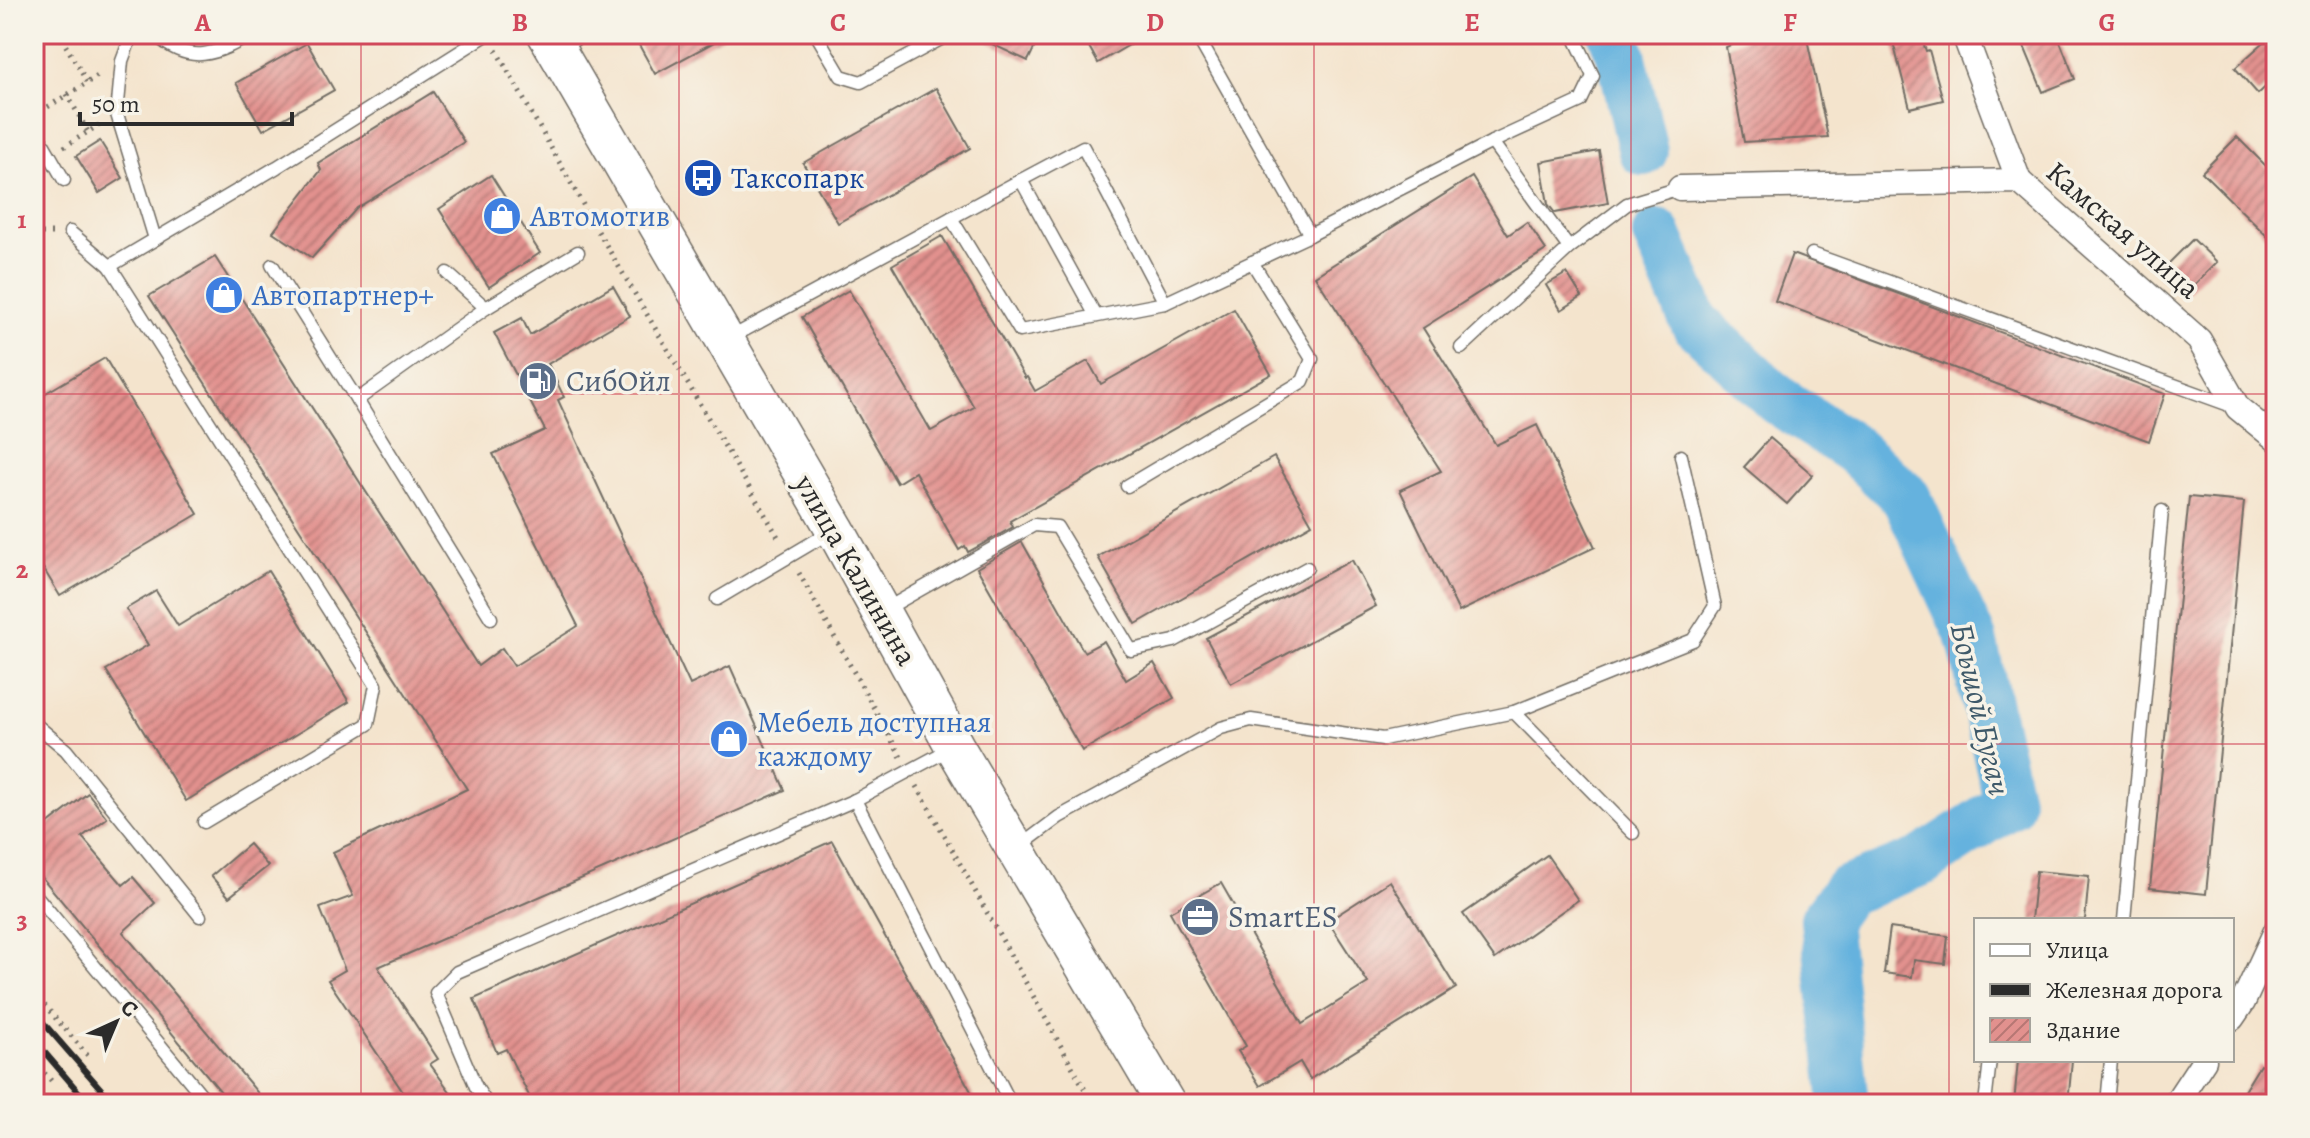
<svg xmlns="http://www.w3.org/2000/svg" width="2310" height="1138" viewBox="0 0 2310 1138" font-family="Alegreya,serif">
<style>
.lines{fill:none;stroke-linecap:round;stroke-linejoin:round}
.river{stroke:#65b2de;stroke-width:50}
.building{fill:url(#building-hatch)}
.lane-casing{stroke:#716c64;stroke-width:15}
.street-casing{stroke:#716c64;stroke-width:27}
.primary-casing{stroke:#716c64;stroke-width:41}
.path{stroke:#716c64;stroke-width:5;stroke-dasharray:2 6;stroke-linecap:butt}
.lane{stroke:#fff;stroke-width:12}
.street{stroke:#fff;stroke-width:24}
.primary{stroke:#fff;stroke-width:38}
.rail{stroke:#2b2b2b;stroke-width:6}
.grid{fill:none;stroke:#d1495b;stroke-width:2;stroke-opacity:0.55}
.labels{text-anchor:middle;dominant-baseline:central;stroke-width:7;stroke-linejoin:round;paint-order:stroke}
.transit-label{font-size:30px;fill:#164399;stroke:#f7f3e8;text-anchor:start}
.shop-label{font-size:30px;fill:#366cbe;stroke:#f7f3e8;text-anchor:start}
.street-label{font-size:30px;fill:#2b2b2b;stroke:#f7f3e8}
.service-label{font-size:30px;fill:#4e5e75;stroke:#f7f3e8;text-anchor:start}
.water-label{font-size:32px;font-style:italic;fill:#3f5a6a;stroke:#f7f3e8}
.neatline{fill:none;stroke:#d1495b;stroke-width:3}
.grid-label{font-size:26px;text-anchor:middle;font-weight:bold;fill:#d1495b}
</style>
<defs>
<pattern id="building-hatch" width="6" height="6" patternUnits="userSpaceOnUse" patternTransform="scale(2)"><rect width="6" height="6" fill="#e2918e"/><path d="M-1 1l2-2M0 6l6-6M5 7l2-2" fill="none" stroke="#b77774"/></pattern>
</defs>
<rect width="100%" height="100%" fill="#f7f3e8"/>
<filter id="ink" filterUnits="userSpaceOnUse"><feTurbulence type="fractalNoise" baseFrequency=".0125" numOctaves="2"/><feDisplacementMap in="SourceGraphic" scale="16" xChannelSelector="R" yChannelSelector="G"/><feConvolveMatrix kernelMatrix="1 2 1 2 8 2 1 2 1" color-interpolation-filters="sRGB"/></filter>
<filter id="wash" filterUnits="userSpaceOnUse"><feTurbulence type="fractalNoise" baseFrequency=".006" numOctaves="4" result="noise"/><feDisplacementMap in="SourceGraphic" scale="32" xChannelSelector="R" yChannelSelector="G"/><feGaussianBlur stdDeviation="1.8" result="paint"/><feColorMatrix in="noise" values="0 0 0 0 0 0 0 0 0 0 0 0 0 0 0 0 0 1.4 0 .05"/><feComposite in="paint" operator="in"/></filter>
<g filter="url(#wash)">
<rect width="100%" height="100%" fill="#f4e4cd"/>
<g class="lines">
<g class="river">
<polyline points="1613,34 1621,54 1643,151"/>
<polyline points="1657,234 1695,323 1778,400 1853,449 1906,497 1972,640 2009,804 1922,861 1846,891 1825,920 1844,1104"/>
</g>
</g>
<g id="blocks">
<g class="building">
<polygon points="633,34 729,34 655,74"/>
<polygon points="971,34 1041,34 1028,61"/>
<polygon points="1082,34 1148,34 1098,63"/>
<polygon points="1754,34 1806,34 1828,137 1744,142 1726,47"/>
<polygon points="1891,34 1920,34 1926,51 1929,50 1943,100 1910,108"/>
<polygon points="2034,34 2057,34 2075,79 2043,92 2021,39"/>
<polygon points="2273,34 2276,34 2276,77 2258,94 2235,68"/>
<polygon points="307,43 334,90 263,130 236,83"/>
<polygon points="936,88 970,148 838,223 803,163"/>
<polygon points="433,92 464,142 357,208 312,258 273,232 321,170 318,163"/>
<polygon points="2237,137 2276,176 2276,245 2202,172"/>
<polygon points="100,141 123,178 99,193 76,156"/>
<polygon points="1599,151 1608,203 1555,213 1548,204 1541,162"/>
<polygon points="491,175 540,253 489,287 439,209"/>
<polygon points="1472,177 1508,235 1527,222 1546,250 1423,328 1496,445 1537,425 1595,547 1459,612 1400,490 1441,471 1315,276"/>
<polygon points="942,236 1025,378 1027,377 1035,391 1088,361 1101,384 1234,309 1271,374 1010,521 1013,527 968,552 965,546 959,550 915,472 897,483 802,317 849,290 931,431 974,407 892,265"/>
<polygon points="2193,239 2217,262 2182,297 2158,274"/>
<polygon points="1792,254 2165,394 2149,441 1775,301"/>
<polygon points="215,257 478,666 502,648 514,666 578,626 493,454 545,430 494,333 522,318 530,335 613,286 630,316 548,364 564,397 558,400 690,685 730,666 785,790 378,967 438,1059 430,1064 459,1104 411,1104 328,980 345,970 320,908 353,896 333,852 467,789 149,296"/>
<polygon points="1567,273 1582,297 1561,310 1546,285"/>
<polygon points="105,358 198,514 60,596 34,553 34,400"/>
<polygon points="1770,438 1813,475 1787,504 1744,467"/>
<polygon points="1274,457 1312,524 1136,624 1098,557"/>
<polygon points="2189,497 2244,502 2206,894 2150,888"/>
<polygon points="1022,542 1084,652 1104,641 1126,680 1154,663 1174,698 1082,751 977,568"/>
<polygon points="1352,560 1376,606 1231,684 1206,638"/>
<polygon points="268,571 349,702 186,801 106,670 148,645 126,609 156,591 178,626"/>
<polygon points="88,793 107,818 82,837 123,885 133,877 155,903 123,932 267,1104 231,1104 34,868 34,835"/>
<polygon points="832,841 978,1104 533,1104 506,1049 497,1053 474,999"/>
<polygon points="249,844 268,866 229,897 211,876"/>
<polygon points="1547,855 1578,900 1495,959 1463,914"/>
<polygon points="2036,871 2089,876 2085,920 2031,920"/>
<polygon points="1390,881 1456,988 1310,1079 1300,1062 1260,1086 1238,1051 1246,1046 1170,912 1221,883 1302,1024 1368,983 1328,921"/>
<polygon points="1890,928 1948,936 1945,964 1914,960 1912,977 1884,973"/>
<polygon points="2018,1060 2072,1060 2068,1104 2014,1104"/>
<polygon points="2260,1065 2276,1075 2276,1104 2236,1104"/>
</g>
</g>
</g>
<g filter="url(#ink)">
<use href="#blocks" fill-opacity="0" stroke="#716c64" stroke-width="2"/>
<g class="lines">
<g class="lane-casing">
<g id="lane">
<polyline points="132,34 122,61 117,114 155,239"/>
<path d="M155,34C190,67 217,54 252,34"/>
<polyline points="816,34 841,76 861,82 950,34"/>
<polyline points="1196,34 1310,235"/>
<polyline points="559,50 583,34"/>
<polyline points="34,128 64,180"/>
<polyline points="1492,142 1569,248 1627,204 1680,188"/>
<polyline points="1021,180 1083,147 1165,303"/>
<polyline points="951,218 1020,331 1165,303 1310,235 1492,142 1581,101 1593,76 1573,34"/>
<polyline points="70,232 110,266"/>
<polyline points="1812,254 2235,407"/>
<polyline points="272,265 357,400"/>
<polyline points="447,273 486,308"/>
<polyline points="730,338 1021,180 1096,316"/>
<polyline points="1461,348 1569,248"/>
<polyline points="1127,486 1303,381 1312,359 1252,262"/>
<polyline points="717,599 832,531"/>
<polyline points="886,609 1034,525 1057,527 1131,650 1174,641 1307,568"/>
<polyline points="491,618 357,400 486,308 578,252"/>
<polyline points="1514,712 1633,833"/>
<polyline points="34,723 66,750 200,916"/>
<polyline points="855,800 1011,1104"/>
<polyline points="204,822 368,724 376,685 110,266 277,167 488,34"/>
<polyline points="1019,847 1059,817 1221,728 1251,720 1383,739 1514,712 1693,640 1715,606 1681,456"/>
<polyline points="34,893 209,1104"/>
<polyline points="2124,920 2162,511"/>
<polyline points="487,1104 476,1087 436,993 457,972 855,800 952,748"/>
<polyline points="1985,1104 1990,1060"/>
<polyline points="2107,1104 2111,1060"/>
</g>
</g>
<g class="street-casing">
<g id="street">
<polyline points="1964,34 2019,181"/>
<polyline points="1680,188 2019,181 2199,340 2238,408 2276,439"/>
<polyline points="2232,1018 2243,1002 2276,931"/>
<polyline points="2175,1104 2204,1060"/>
</g>
</g>
<g class="primary-casing">
<polyline id="primary" points="547,34 835,529 955,747 1166,1104"/>
</g>
<g class="path">
<polyline points="55,34 62,39 87,82"/>
<polyline points="496,50 599,233 780,540"/>
<polyline points="67,94 88,132"/>
<polyline points="41,111 101,74"/>
<polyline points="64,147 99,125"/>
<polyline points="34,233 53,233"/>
<polyline points="799,573 901,757"/>
<polyline points="917,786 1093,1104"/>
<polyline points="34,993 89,1057"/>
<polyline points="34,1061 55,1085"/>
</g>
<use href="#lane" class="lane"/>
<use href="#street" class="street"/>
<use href="#primary" class="primary"/>
<g class="rail">
<polyline points="34,1012 114,1104"/>
<polyline points="34,1040 89,1104"/>
</g>
</g>
</g>
<path class="grid" d="M361,34V1104M679,34V1104M996,34V1104M1314,34V1104M1631,34V1104M1949,34V1104M34,394H2276M34,744H2276"/>
<defs>
<g id="bus-disc" transform="scale(2)"><circle r="9.5" fill="#1a4fb4" stroke="#f7f3e8"/><path d="M-5-6H5V4H4V6H2V4H-2V6H-4V4H-5ZM-3.5-4V0h7V-4ZM-3.5 1.2v1.5H-2V1.2ZM2 1.2v1.5H3.5V1.2Z" fill="#fff"/></g>
<g id="shop-disc" transform="scale(2)"><circle r="9.5" fill="#3f7fe0" stroke="#f7f3e8"/><path d="M-5-2.5h2.3a2.7 3.5 0 0 1 5.4 0H5L5.5 6h-11ZM-1.5-2.5h3a1.5 2.3 0 0 0-3 0Z" fill="#fff"/></g>
<g id="fuel-disc" transform="scale(2)"><circle r="9.5" fill="#5c6f8a" stroke="#f7f3e8"/><path d="M-5.5-6h7V0h2V4h1.3V-2.5L3-4.5l.8-.8L6-3V5H2.5V1h-1V6h-7ZM-4.2-4.7v3.2H.2V-4.7Z" fill="#fff"/></g>
<g id="office-disc" transform="scale(2)"><circle r="9.5" fill="#5c6f8a" stroke="#f7f3e8"/><path d="M-6-3h4V-5.5h4V-3h4V5H-6ZM-1-4.5V-3h2v-1.5ZM-6 0V1H6V0Z" fill="#fff"/></g>
</defs>
<g fill-rule="evenodd">
<use href="#bus-disc" x="703" y="178"/>
<use href="#shop-disc" x="502" y="216"/>
<use href="#shop-disc" x="224" y="295"/>
<use href="#fuel-disc" x="538" y="381"/>
<use href="#shop-disc" x="729" y="739"/>
<use href="#office-disc" x="1200" y="917"/>
</g>
<g class="labels">
<g class="transit-label">
<text x="731" y="178">Таксопарк</text>
</g>
<g class="shop-label">
<text x="530" y="216">Автомотив</text>
<text x="252" y="295">Автопартнер+</text>
<text x="757" y="722">Мебель доступная<tspan x="757" dy="34">каждому</tspan></text>
</g>
<g class="street-label">
<text transform="translate(2123 230) rotate(41)">Камская улица</text>
<text transform="translate(856 570) rotate(60)">улица Калинина</text>
</g>
<g class="service-label">
<text x="566" y="381">СибОйл</text>
<text x="1228" y="917">SmartES</text>
</g>
<g class="water-label">
<text transform="translate(1981 709) rotate(77)">Боьшой Бугач</text>
</g>
</g>
<rect width="2310" height="1138" fill="none" stroke="#f7f3e8" stroke-width="88"/>
<rect x="1974" y="918" width="260" height="144" fill="#f7f3e8" stroke="#a5a39c" stroke-width="2"/>
<rect x="1990" y="944" width="40" height="12" fill="#ffffff" stroke="#a5a39c" stroke-width="2"/>
<text x="2046" y="958" font-size="24" fill="#2b2b2b">Улица</text>
<rect x="1990" y="984" width="40" height="12" fill="#2b2b2b" stroke="#a5a39c" stroke-width="2"/>
<text x="2046" y="998" font-size="24" fill="#2b2b2b">Железная дорога</text>
<rect x="1990" y="1018" width="40" height="24" fill="url(#building-hatch)" stroke="#a5a39c" stroke-width="2"/>
<text x="2046" y="1038" font-size="24" fill="#2b2b2b">Здание</text>
<g transform="translate(116 1022) rotate(44)" stroke="#f7f3e8" stroke-width="6" paint-order="stroke">
<path d="M0-6L14 30L0 20L-14 30Z" fill="#2b2b2b"/>
<text y="-12" font-size="22" font-weight="bold" text-anchor="middle" fill="#2b2b2b">С</text>
</g>
<path d="M80 112v12h212v-12" fill="none" stroke="#2b2b2b" stroke-width="4"/>
<text x="92" y="112" font-size="24" fill="#2b2b2b" stroke="#f7f3e8" stroke-width="6" paint-order="stroke">50 m</text>
<rect x="44" y="44" width="2222" height="1050" class="neatline"/>
<g class="grid-label">
<text x="203" y="31">A</text>
<text x="520" y="31">B</text>
<text x="838" y="31">C</text>
<text x="1155" y="31">D</text>
<text x="1472" y="31">E</text>
<text x="1790" y="31">F</text>
<text x="2107" y="31">G</text>
<text x="22" y="228">1</text>
<text x="22" y="578">2</text>
<text x="22" y="928">3</text>
</g>
</svg>
